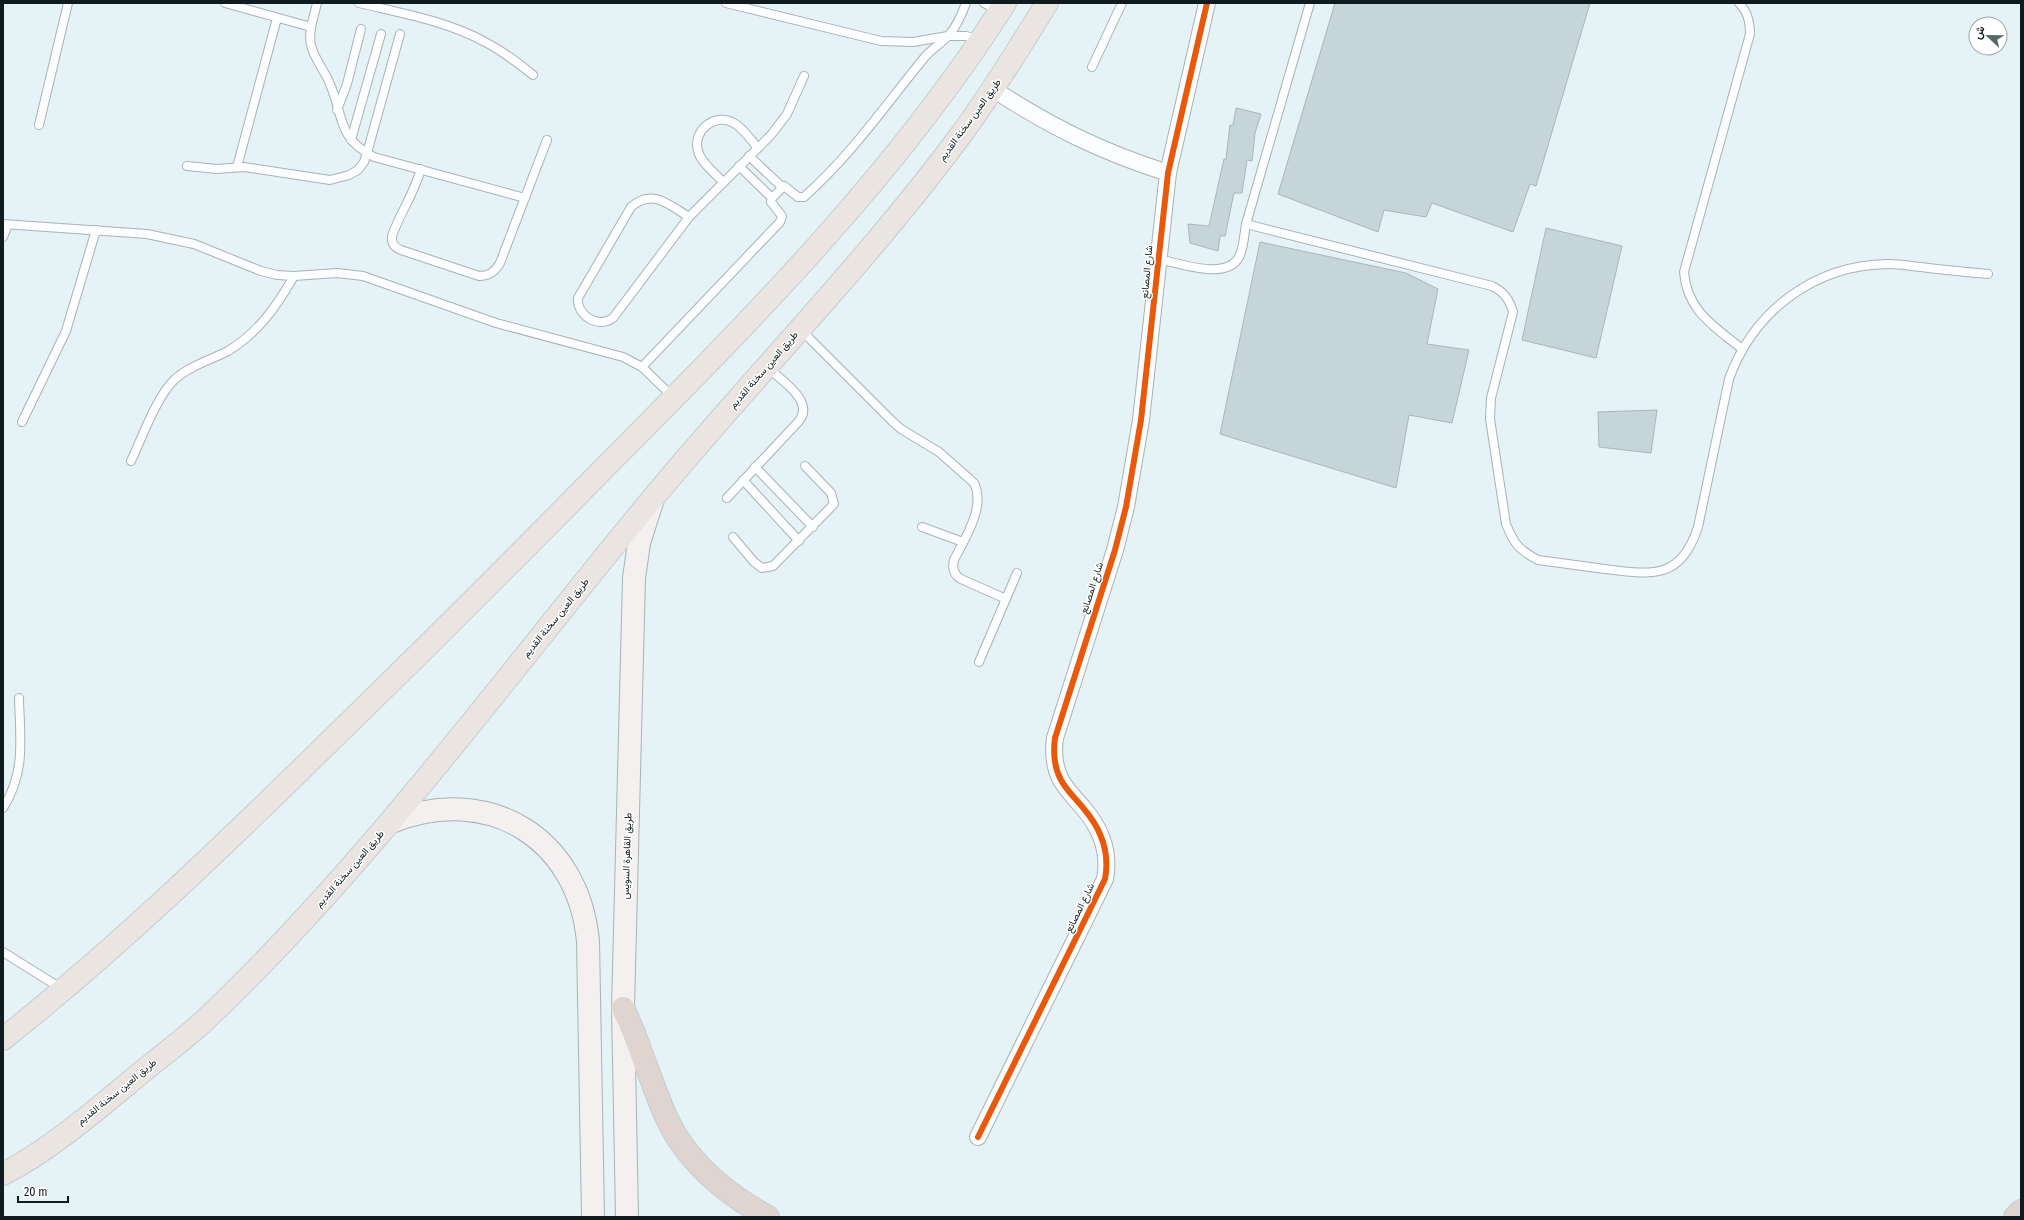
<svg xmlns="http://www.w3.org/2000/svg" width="2024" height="1220" viewBox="0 0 2024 1220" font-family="'Fira Sans Condensed',Vazirmatn,sans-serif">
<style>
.building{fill:#c5d5d9;stroke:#aab6b9}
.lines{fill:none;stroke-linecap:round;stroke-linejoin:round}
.lane-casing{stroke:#a7b3b6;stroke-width:10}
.street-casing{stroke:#a7b3b6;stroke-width:18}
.secondary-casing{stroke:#a7b3b6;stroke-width:24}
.primary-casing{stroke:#c5cdcf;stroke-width:24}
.highway-casing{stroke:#c5cdcf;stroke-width:24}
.lane{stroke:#fbfdfe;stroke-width:8}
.street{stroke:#fbfdfe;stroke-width:16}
.secondary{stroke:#f3f0ef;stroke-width:22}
.primary{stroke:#ebe5e2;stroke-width:22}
.highway{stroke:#dfd4cf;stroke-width:22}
.cycleway-casing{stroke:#fff;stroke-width:8}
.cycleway{stroke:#e8590c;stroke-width:6}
.labels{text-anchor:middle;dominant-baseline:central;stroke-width:3;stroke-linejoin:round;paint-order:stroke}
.street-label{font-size:10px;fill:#0f1b1e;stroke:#fff}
</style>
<rect width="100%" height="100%" fill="#e5f3f6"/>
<g class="building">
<polygon points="1335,3 1590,3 1536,186 1530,184 1513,232 1432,203 1426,217 1384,210 1378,232 1278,194"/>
<polygon points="1236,108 1261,114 1255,133 1252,161 1247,160 1242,193 1234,193 1225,236 1220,236 1218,251 1190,243 1188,224 1209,226 1224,159 1226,159 1230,125 1233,125"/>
<polygon points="1546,228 1622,246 1596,358 1522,340"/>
<polygon points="1260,242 1406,273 1438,289 1427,344 1469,350 1452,423 1409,415 1396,488 1220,434"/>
<polygon points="1657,410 1651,453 1599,447 1598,412"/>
</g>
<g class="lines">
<g class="lane-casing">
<g id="lane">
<polyline points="225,3 311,27"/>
<path d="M317,3C314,17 308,31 311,45C314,59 325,71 330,84C344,117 337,138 374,157L525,198"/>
<path d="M359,3C401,13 447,21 485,42C503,51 518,63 533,75"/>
<polyline points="726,3 881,41 913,42 948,36 966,36 979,39"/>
<polyline points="984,3 999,11"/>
<path d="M1739,3C1748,12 1750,22 1750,34L1684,272C1687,311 1714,326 1742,349"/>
<polyline points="1092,67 1122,3"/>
<polyline points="337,110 347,84 361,29"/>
<polyline points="39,125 68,3"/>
<polyline points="351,140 381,34"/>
<polyline points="749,156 782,187"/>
<polyline points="187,166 217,169 244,167 330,180 349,175 358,170 364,162 367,153 400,34"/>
<polyline points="739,166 772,198"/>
<polyline points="237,167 277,18"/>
<path d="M421,169C414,193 402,210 393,233C390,241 393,247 401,250L479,276C489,276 495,272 500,263L547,140"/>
<path d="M723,182C715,173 701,163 698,151C692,130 716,112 734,123C744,129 751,140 758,148"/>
<path d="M689,217C669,205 653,188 631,207L578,298C576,315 598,329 613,318L689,217L771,135L787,114L804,76"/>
<polyline points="3,224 147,234 194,244 261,271 277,275 294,276 337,273 363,276 496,323 623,357 642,367 673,397"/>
<path d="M1246,224L1492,286C1504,292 1509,299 1513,312L1491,398L1490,419L1506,524C1514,544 1519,550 1538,560C1561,563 1583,566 1605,569C1652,575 1681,580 1698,527L1729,379C1754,310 1815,265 1888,264C1899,264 1911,266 1921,267C1943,270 1966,272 1988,274"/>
<polyline points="3,237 8,225"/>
<path d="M1158,259C1179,263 1226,281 1239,257C1244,248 1244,234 1246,224L1310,3"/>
<path d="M801,330L892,421L901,429L939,452L974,483C986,507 965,538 954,560C952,568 954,575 961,579L1006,599"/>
<path d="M642,367L780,222L782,216L771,202L772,198L784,186L798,197H804C852,154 884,107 924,58C931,49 941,44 949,35C957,26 962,14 966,3"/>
<polyline points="22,422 66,331 96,230"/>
<path d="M131,461C142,438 156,398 174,380C189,366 210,360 228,351C258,333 277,306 294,276"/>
<polyline points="755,467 813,527"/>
<polyline points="743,480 799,541"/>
<path d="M727,498L799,421C815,401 781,380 768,368"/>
<polyline points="922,527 963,542"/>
<polyline points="733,537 754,562 762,568 773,566 834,504 831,493 805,466"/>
<polyline points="979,662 1017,573"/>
<path d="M3,808C26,772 20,739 19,698"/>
<polyline points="3,952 62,989"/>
</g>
</g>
<g class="street-casing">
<g id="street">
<path d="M993,89C1051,127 1102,152 1168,173"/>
<path d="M978,1137L1105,879C1110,853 1101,829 1084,809C1076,799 1067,791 1061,780C1054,767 1053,753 1055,738L1115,550L1126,507L1141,420L1168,173L1207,3"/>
</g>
</g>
<g class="secondary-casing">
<g id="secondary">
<path d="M391,822C488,783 578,837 588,941L593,1217"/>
<polyline points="627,1217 623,1008 634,578 639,543 653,499"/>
</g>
</g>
<g class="primary-casing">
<g id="primary">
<path d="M3,1039C115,950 218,851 320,751C398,675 475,599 552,521C712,358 882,197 1005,3"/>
<path d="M3,1174C50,1150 96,1110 137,1076C159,1058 183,1040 204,1021C372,862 506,675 653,498C754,376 866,263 960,136C992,93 1019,48 1047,3"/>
</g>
</g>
<g class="highway-casing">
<g id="highway">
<path d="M623,1008C634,1030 641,1053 650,1076C658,1097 666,1121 679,1140C701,1173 733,1198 768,1217"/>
<polyline points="2015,1217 2021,1211"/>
</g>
</g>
<use href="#lane" class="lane"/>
<use href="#street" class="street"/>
<use href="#secondary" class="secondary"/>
<use href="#primary" class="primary"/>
<use href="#highway" class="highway"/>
<g class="cycleway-casing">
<path id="cycleway" d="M978,1137L1105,879C1110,853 1101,829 1084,809C1076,799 1067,791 1061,780C1054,767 1053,753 1055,738L1115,550L1126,507L1141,420L1168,173L1207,3"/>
</g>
<use href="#cycleway" class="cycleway"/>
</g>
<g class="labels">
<g class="street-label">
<text transform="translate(970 120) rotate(-54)">طريق العين سخنة القديم</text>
<text transform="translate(1147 272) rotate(-85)">شارع المصانع</text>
<text transform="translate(764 370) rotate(-49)">طريق العين سخنة القديم</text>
<text transform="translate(1092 588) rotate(-72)">شارع المصانع</text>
<text transform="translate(556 618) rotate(-51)">طريق العين سخنة القديم</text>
<text transform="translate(627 856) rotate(-88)">طريق القاهرة السويس</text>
<text transform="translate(350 869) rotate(-49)">طريق العين سخنة القديم</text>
<text transform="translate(1080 908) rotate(-64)">شارع المصانع</text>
<text transform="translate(117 1092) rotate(-39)">طريق العين سخنة القديم</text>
</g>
</g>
<rect width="2024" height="1220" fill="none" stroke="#0f1b1e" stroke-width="8"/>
<g transform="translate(1988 36) rotate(292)"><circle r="19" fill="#ffffff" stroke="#9fa4a5"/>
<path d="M0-3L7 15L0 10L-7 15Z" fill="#5a676a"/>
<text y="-6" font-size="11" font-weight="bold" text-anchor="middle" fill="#0f1b1e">ش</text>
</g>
<path d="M18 1196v6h50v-6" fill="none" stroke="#0f1b1e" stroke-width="2"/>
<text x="24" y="1196" font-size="12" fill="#0f1b1e" stroke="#ffffff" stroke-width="3" paint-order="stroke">20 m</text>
</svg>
